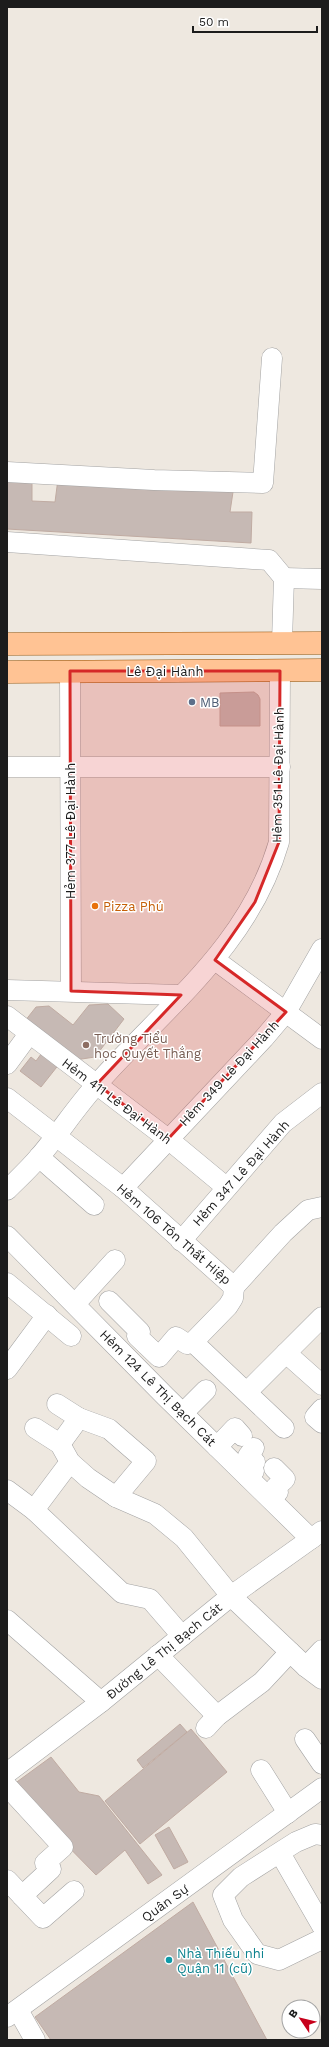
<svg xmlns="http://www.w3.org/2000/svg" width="329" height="2047" viewBox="0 0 329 2047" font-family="'Work Sans',sans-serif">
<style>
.building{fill:#c6b9b4;stroke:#c0aba2}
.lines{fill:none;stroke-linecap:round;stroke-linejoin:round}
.minor-casing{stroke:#a3a3a3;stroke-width:21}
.major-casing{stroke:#934f00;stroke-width:23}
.minor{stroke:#fff;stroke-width:20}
.major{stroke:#ffc394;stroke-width:22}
.marked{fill:#d62828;fill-opacity:0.2;stroke:#d62828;stroke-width:3;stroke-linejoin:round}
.service-dot{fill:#5c6f8a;stroke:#fff;stroke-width:1.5}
.food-dot{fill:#e8710a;stroke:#fff;stroke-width:1.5}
.education-dot{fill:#8d6e63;stroke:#fff;stroke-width:1.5}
.culture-dot{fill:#0f9aa8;stroke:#fff;stroke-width:1.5}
.labels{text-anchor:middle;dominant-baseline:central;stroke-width:3;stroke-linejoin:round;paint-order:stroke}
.street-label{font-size:13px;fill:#1c1c1c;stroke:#fff}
.service-label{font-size:13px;fill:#4e5e75;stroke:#fff;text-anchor:start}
.food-label{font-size:13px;fill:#c56008;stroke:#fff;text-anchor:start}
.education-label{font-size:13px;fill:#785e54;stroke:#fff;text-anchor:start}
.culture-label{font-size:13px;fill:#0d838f;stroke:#fff;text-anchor:start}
</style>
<rect width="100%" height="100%" fill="#eee8e0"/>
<g class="building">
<polygon points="7,478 32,480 32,501 55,502 58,479 233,492 230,512 252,512 251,543 7,529"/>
<polygon points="254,692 258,695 260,699 260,726 220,726 220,693"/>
<polygon points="108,1004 124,1019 95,1057 75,1060 25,1021 36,1007 49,1006 73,1025 89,1005"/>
<polygon points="44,1050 60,1063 41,1087 20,1071 31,1057 36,1061"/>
<polygon points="180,1724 187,1732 143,1768 137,1760"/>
<polygon points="191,1729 227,1772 140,1844 105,1801"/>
<polygon points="51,1757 79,1792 99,1796 162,1875 148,1884 125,1850 96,1875 10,1787"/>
<polygon points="169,1827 188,1862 174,1869 155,1835"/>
<polygon points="193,1902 267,2040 51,2040 35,2017"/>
</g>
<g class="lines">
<g class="minor-casing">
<g id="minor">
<polyline points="7,472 154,480 263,483 272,358"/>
<polyline points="7,542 269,560 284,578 282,642"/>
<polyline points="284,578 322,579"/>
<polyline points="70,671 71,991"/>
<polyline points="7,767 280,767"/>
<polyline points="215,960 322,1039"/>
<polyline points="7,990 181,995"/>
<polyline points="7,1016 168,1139 226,1187"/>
<polyline points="7,1064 29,1034"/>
<polyline points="7,1098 123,1188 234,1287"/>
<polyline points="39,1157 94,1205"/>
<polyline points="123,1188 264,1038 286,1012 322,949"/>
<path d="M7,1190C18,1179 29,1169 39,1157C59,1134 76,1107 97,1084C166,1006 249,946 279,842L280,671"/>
<polyline points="7,1236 165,1396 311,1539"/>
<polyline points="181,1241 283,1123 322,1093"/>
<polyline points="7,1283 71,1336"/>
<polyline points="234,1287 283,1233 308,1210 322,1207"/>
<polyline points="109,1301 140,1332 137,1336 159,1357 176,1337 187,1344 193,1342 284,1428"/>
<polyline points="75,1304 115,1260"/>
<polyline points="193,1342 228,1306 233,1298 234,1287"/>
<polyline points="286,1353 322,1385"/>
<polyline points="7,1369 47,1315"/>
<polyline points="247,1392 322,1317"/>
<polyline points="57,1404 79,1418 60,1444"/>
<polyline points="322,1409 315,1417 322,1423"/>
<polyline points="183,1413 206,1390"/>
<polyline points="79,1418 109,1429 146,1461 116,1497"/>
<polyline points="35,1428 60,1444 70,1462 88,1478 116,1497 155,1514 184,1538 231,1596 306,1667 322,1679"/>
<polyline points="217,1447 235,1428 242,1436"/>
<polyline points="248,1477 254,1471 250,1468 255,1462 248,1456 254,1448"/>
<polyline points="7,1490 34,1510 122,1593 150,1599 182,1636"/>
<polyline points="271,1499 278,1492 275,1488 285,1479 274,1468"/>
<polyline points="34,1510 70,1462"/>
<polyline points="7,1620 101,1702"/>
<polyline points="158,1655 217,1716"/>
<polyline points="306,1667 322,1650"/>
<polyline points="206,1728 217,1716 262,1682 290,1652"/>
<polyline points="305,1739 322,1764"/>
<polyline points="261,1770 288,1813"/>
<polyline points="7,1773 101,1702 231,1596 322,1531"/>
<polyline points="7,1786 63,1847 45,1863 51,1869 22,1896"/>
<polyline points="322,1835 315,1834 296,1842 241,1877 223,1895 233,1920 257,1954 279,1960 322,1939"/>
<polyline points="280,1853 322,1926"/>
<polyline points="7,1880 43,1918 74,1891"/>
<polyline points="18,2010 35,2040"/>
<polyline points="7,2017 322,1788"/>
</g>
</g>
<g class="major-casing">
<g id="major">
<polyline points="7,644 322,643"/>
<polyline points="7,672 322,670"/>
</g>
</g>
<use href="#minor" class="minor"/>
<use href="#major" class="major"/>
</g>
<path class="marked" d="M70,671H280L279,842L255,902L215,960L286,1012L168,1139L97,1084L181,995L71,991Z"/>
<circle class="service-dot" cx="192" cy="702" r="4"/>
<circle class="food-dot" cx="95" cy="906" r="4"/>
<circle class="education-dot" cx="86" cy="1045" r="4"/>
<circle class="culture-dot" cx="169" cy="1960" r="4"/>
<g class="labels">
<g class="street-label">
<text x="165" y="671">Lê Đại Hành</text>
<text transform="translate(278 775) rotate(-89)">Hẻm 351 Lê Đại Hành</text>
<text transform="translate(70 831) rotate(-90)">Hẻm 377 Lê Đại Hành</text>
<text transform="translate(229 1073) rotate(-47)">Hẻm 349 Lê Đại Hành</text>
<text transform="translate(117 1101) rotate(37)">Hẻm 411 Lê Đại Hành</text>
<text transform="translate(241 1173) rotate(-48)">Hẻm 347 Lê Đại Hành</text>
<text transform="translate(174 1234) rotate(41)">Hẻm 106 Tôn Thất Hiệp</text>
<text transform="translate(158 1388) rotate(45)">Hẻm 124 Lê Thị Bạch Cát</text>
<text transform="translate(164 1651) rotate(-39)">Đường Lê Thị Bạch Cát</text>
<text transform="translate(165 1903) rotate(-36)">Quân Sự</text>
</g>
<g class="service-label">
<text x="200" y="702">MB</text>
</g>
<g class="food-label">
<text x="103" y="906">Pizza Phú</text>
</g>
<g class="education-label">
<text x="94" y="1038">Trường Tiểu<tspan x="94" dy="15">học Quyết Thắng</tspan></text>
</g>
<g class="culture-label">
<text x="177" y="1953">Nhà Thiếu nhi<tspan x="177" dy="15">Quận 11 (cũ)</tspan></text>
</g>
</g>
<rect width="329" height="2047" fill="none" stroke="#1c1c1c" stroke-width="16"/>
<g transform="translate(301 2019) rotate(305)"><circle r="19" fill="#ffffff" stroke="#a4a4a4"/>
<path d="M0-3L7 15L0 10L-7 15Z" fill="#c7001b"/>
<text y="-6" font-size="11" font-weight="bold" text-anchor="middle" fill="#1c1c1c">B</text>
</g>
<path d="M193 26v6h124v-6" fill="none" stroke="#1c1c1c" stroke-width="2"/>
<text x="199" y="26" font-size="12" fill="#1c1c1c" stroke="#ffffff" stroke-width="3" paint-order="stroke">50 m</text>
</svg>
